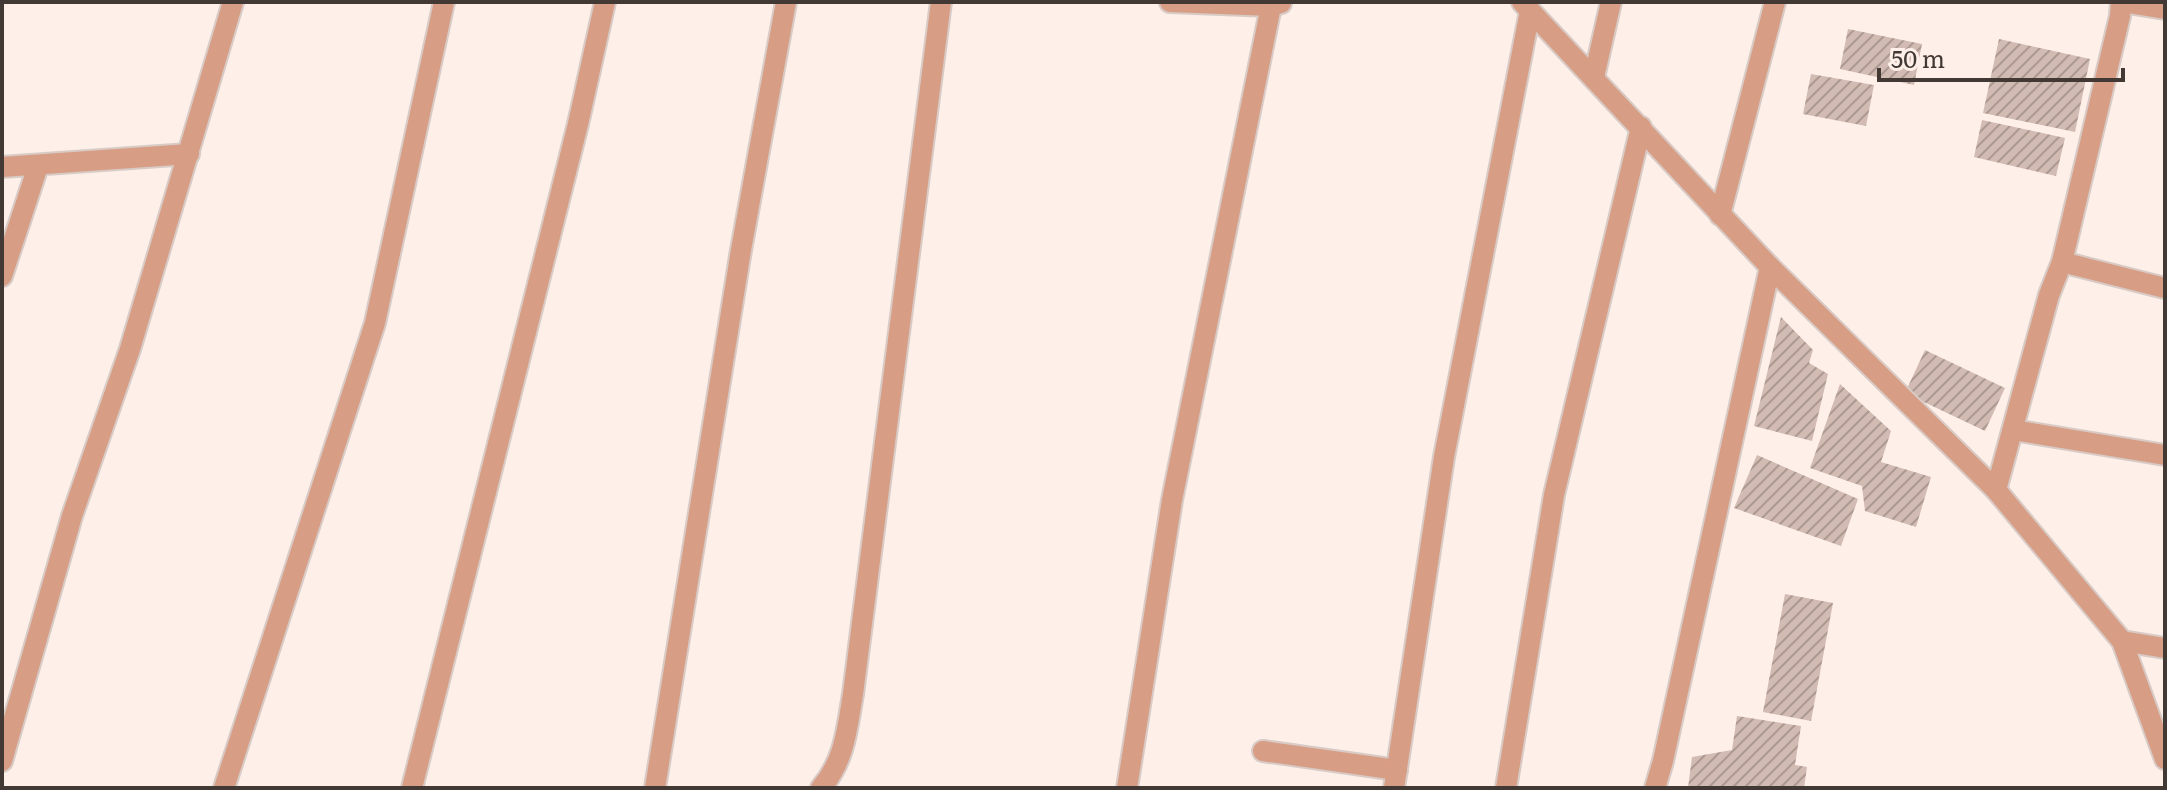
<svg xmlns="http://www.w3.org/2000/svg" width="2167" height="790" viewBox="0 0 2167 790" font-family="Literata,serif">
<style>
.building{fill:url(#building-hatch)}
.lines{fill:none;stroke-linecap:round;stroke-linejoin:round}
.minor-casing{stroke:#d8cbc5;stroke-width:24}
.minor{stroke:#d89d85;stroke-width:20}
</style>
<defs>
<pattern id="building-hatch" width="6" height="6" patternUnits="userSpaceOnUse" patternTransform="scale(2)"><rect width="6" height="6" fill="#d2bbb2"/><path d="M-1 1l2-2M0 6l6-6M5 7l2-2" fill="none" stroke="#ac9992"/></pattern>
</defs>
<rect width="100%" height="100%" fill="#feefe9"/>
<g class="building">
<polygon points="1848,29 1922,44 1914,85 1840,69"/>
<polygon points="1999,39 2090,59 2075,132 1983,113"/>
<polygon points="1811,74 1874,85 1866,126 1803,114"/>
<polygon points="1982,120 2065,138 2056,176 1974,157"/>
<polygon points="1781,317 1813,350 1809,363 1828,374 1812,441 1754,426"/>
<polygon points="1925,350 2005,388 1985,431 1905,393"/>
<polygon points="1840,384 1891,431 1881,462 1931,477 1916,527 1865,511 1862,486 1810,468"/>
<polygon points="1757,455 1858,499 1841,546 1734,508"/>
<polygon points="1785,594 1833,603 1811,721 1763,712"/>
<polygon points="1737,716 1801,726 1795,765 1807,767 1804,788 1688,788 1692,757 1732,750"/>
</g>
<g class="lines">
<g class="minor-casing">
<g id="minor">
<polyline points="1170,2 1271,6 1281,3"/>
<polyline points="1522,2 1770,267 1996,490 2122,641 2165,759"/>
<polyline points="2122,2 2165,9"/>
<polyline points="1594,77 1611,2"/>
<polyline points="2,167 189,154"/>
<polyline points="1720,215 1775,2"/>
<polyline points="2062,262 2165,288"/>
<polyline points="2,276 38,166"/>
<polyline points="2013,430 2165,455"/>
<polyline points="1996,490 2049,295 2062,262 2120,16 2121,2"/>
<polyline points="2122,641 2165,648"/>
<polyline points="1263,751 1397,770"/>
<polyline points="2,761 72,516 130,349 233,2"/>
<polyline points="224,788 375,323 444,2"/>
<polyline points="412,788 578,124 605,2"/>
<polyline points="655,788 741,250 786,2"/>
<path d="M821,788C845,760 847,729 853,694L941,2"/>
<polyline points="1127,788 1172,500 1271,6"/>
<polyline points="1394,788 1444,457 1530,11"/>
<polyline points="1506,788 1554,495 1641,127"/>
<polyline points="1655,788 1663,761 1770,267"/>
</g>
</g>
<use href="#minor" class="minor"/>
</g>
<rect width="2167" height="790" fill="none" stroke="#423935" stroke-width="8"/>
<path d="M1879 68v12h244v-12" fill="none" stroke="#423935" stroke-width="4"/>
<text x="1891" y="68" font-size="24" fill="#423935" stroke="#feefe9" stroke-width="6" paint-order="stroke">50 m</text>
</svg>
